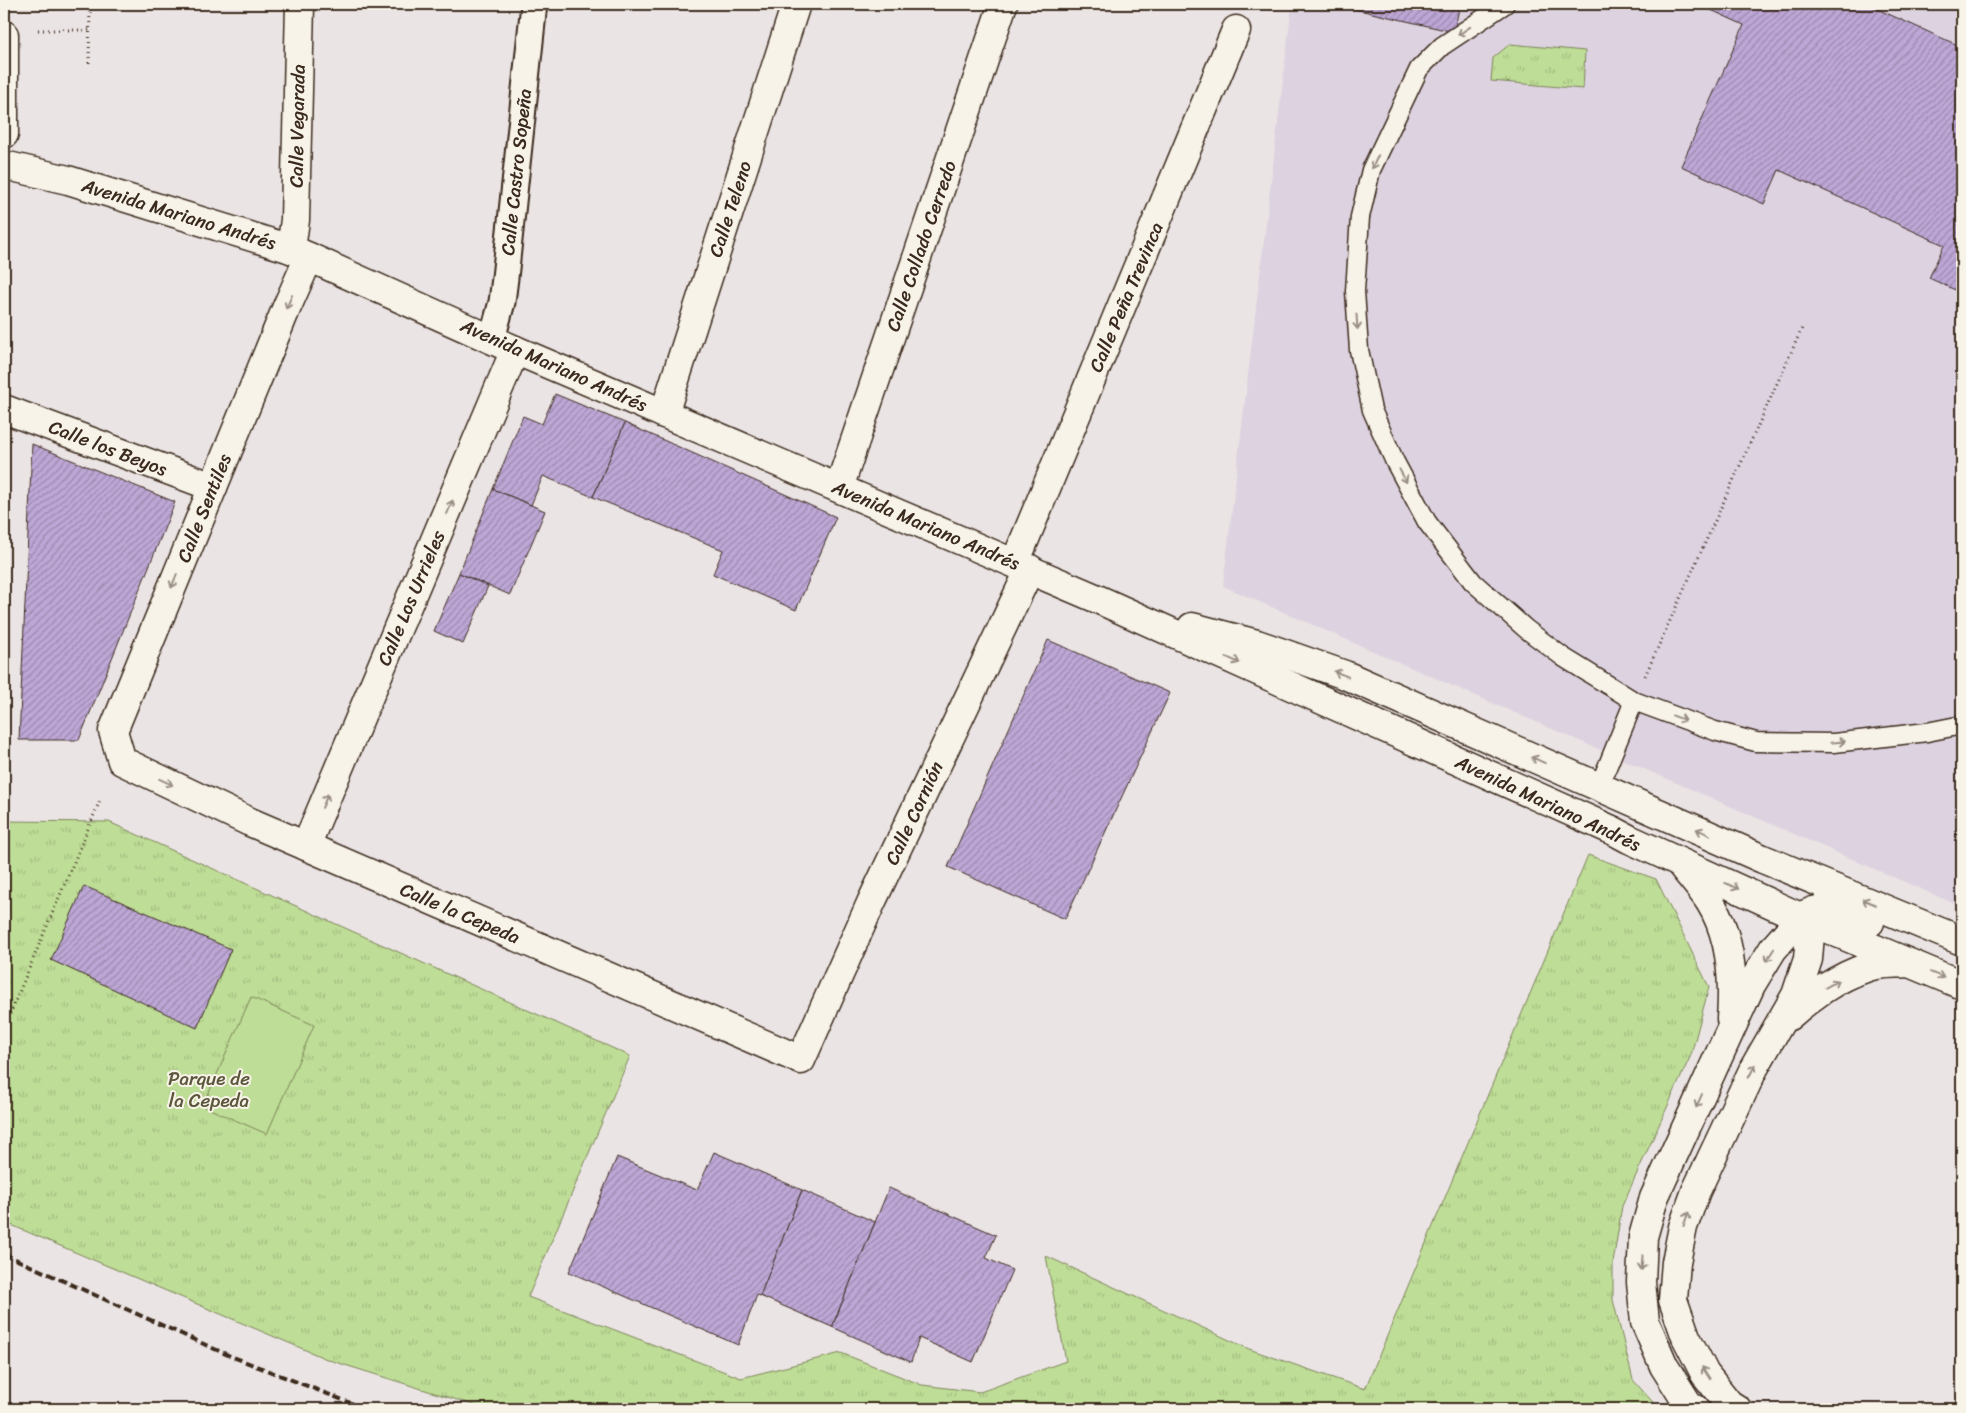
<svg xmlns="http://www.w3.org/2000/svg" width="1966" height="1413" viewBox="0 0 1966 1413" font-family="Sriracha,sans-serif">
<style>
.built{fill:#ddd2e0}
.park{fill:url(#park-tufts);stroke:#7c845a}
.pitch{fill:#bedd96;stroke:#7c845a}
.building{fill:url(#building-hatch);stroke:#3b2a1e}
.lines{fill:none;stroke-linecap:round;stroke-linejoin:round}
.service-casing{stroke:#3b2a1e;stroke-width:21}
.pedestrian-casing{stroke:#3b2a1e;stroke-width:29}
.minor-casing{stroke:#3b2a1e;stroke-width:31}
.secondary-casing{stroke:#3b2a1e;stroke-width:31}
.trunk-casing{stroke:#3b2a1e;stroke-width:31}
.path{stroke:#3b2a1e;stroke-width:3;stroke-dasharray:1 4;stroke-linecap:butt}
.service{stroke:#f7f3e8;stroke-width:18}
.pedestrian{stroke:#f7f3e8;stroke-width:25}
.minor{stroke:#f7f3e8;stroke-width:28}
.secondary{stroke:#f7f3e8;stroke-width:28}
.trunk{stroke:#f7f3e8;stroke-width:28}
.rail{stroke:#3b2a1e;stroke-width:4;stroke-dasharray:8 4;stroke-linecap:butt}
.oneway{stroke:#998e83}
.labels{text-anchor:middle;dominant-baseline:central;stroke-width:4;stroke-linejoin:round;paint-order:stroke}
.street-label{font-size:19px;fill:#3b2a1e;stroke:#f7f3e8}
.park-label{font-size:19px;fill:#5c573c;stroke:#f7f3e8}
</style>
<defs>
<pattern id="park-tufts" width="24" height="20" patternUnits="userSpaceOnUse" patternTransform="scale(1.25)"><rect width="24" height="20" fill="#bedd96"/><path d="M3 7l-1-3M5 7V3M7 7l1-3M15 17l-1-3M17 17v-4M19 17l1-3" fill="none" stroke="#a4be81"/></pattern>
<pattern id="building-hatch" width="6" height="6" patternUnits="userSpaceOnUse" patternTransform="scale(1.25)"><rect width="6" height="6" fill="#bda7d6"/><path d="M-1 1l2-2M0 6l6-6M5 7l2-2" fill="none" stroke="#9b88ad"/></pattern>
</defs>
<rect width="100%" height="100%" fill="#ebe4e4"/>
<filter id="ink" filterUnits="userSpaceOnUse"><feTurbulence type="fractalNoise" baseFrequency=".02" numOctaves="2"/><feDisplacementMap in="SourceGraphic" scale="10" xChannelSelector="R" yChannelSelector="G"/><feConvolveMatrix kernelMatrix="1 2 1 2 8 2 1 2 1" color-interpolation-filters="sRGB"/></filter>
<g filter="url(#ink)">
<polygon class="built" points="1292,4 1962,4 1962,907 1223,586"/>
<g class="park">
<polygon points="1510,44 1585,51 1583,89 1491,81 1493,58"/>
<polygon points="4,821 109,822 630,1056 528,1297 741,1378 841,1353 922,1385 980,1392 1066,1361 1046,1256 1249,1349 1365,1389 1588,855 1656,879 1709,987 1691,1055 1622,1206 1613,1263 1613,1300 1633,1380 1659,1409 486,1409 329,1360 4,1222"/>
</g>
<polygon class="pitch" points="251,997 314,1025 267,1134 203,1106"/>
<g class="building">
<polygon points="1333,4 1460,4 1454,32"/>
<polygon points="1698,4 1866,4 1962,47 1962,293 1929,278 1944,245 1779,170 1764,204 1681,166 1744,25"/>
<polygon points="555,394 625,423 593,497 543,476 531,505 493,489 523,416 542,424"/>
<polygon points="625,423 836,517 796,610 713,574 723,550 593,497"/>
<polygon points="32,444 175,502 79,740 19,740"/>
<polygon points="493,489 545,511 510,595 459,573"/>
<polygon points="459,573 488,586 463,644 434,631"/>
<polygon points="1048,640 1170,693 1065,919 948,867"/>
<polygon points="84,886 231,949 197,1028 51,960"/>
<polygon points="714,1152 802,1190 760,1296 757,1295 738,1345 569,1272 617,1157 697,1190"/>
<polygon points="889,1188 996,1235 986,1258 1012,1270 973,1362 919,1338 911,1362 832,1327"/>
<polygon points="802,1190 875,1222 832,1327 760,1296"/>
</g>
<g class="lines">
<g class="service-casing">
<g id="service">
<polyline points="1505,4 1442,46 1419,69 1371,170 1360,217 1355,291 1359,350 1372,410 1395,462 1427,522 1473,582 1526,629 1563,657 1634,701 1715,731 1756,742 1834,743 1927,732 1962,725"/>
<polyline points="1599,787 1634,701"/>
</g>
</g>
<g class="pedestrian-casing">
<polyline id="pedestrian" points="492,339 502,302 505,278 534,4"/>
</g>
<g class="minor-casing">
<g id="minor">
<polyline points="4,35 4,134"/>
<polyline points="291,249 295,220 300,4"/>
<polyline points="309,257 286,309 113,731 122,761 250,822 306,846 801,1060 871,903 1030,569"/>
<polyline points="4,409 213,487"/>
<polyline points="664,414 796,4"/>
<polyline points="839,488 1003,4"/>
<polyline points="1015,563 1236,30"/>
<polyline points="306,846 515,350"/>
</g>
</g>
<g class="secondary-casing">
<g id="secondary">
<polyline points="4,165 68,180 291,249 515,350 1093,597 1614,831 1629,839 1811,922 1962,985"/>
<polyline points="1192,627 1257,644 1345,675 1763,859 1962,941"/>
<path d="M1801,917C1825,901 1846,912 1870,922"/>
</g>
</g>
<g class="trunk-casing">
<g id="trunk">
<path d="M1679,862C1689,875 1701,888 1710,902C1731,936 1734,980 1731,1019"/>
<path d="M1789,1016C1814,994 1836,978 1868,967C1880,963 1895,964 1907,963"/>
<polyline points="1695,1409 1688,1404 1664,1366 1645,1322 1641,1282 1643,1237 1654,1198 1751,985 1773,949 1801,917"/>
<polyline points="1737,1409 1729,1404 1705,1374 1686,1337 1673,1300 1676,1262 1683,1227 1696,1191 1754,1068 1796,995 1808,959 1811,922"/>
</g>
</g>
<g class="path">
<polyline points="38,30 89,30"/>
<polyline points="89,63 90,4"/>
<polyline points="1645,676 1803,326"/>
<polyline points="4,1028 101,798"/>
</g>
<use href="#service" class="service"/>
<use href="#pedestrian" class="pedestrian"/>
<use href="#minor" class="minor"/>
<use href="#secondary" class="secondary"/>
<use href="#trunk" class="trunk"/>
<polyline class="rail" points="4,1254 228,1355 366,1409"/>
</g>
<defs><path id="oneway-shaft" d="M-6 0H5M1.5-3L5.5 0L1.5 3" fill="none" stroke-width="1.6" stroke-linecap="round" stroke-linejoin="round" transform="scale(1.25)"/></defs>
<g class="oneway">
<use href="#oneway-shaft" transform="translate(1464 31) rotate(146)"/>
<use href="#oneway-shaft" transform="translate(1375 162) rotate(115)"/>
<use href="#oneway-shaft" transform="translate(289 302) rotate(114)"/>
<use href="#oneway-shaft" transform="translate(1357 322) rotate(86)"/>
<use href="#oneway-shaft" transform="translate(1403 476) rotate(62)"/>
<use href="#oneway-shaft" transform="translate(450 507) rotate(-67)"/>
<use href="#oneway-shaft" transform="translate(174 581) rotate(112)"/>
<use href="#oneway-shaft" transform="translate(1233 660) rotate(24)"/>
<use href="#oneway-shaft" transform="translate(1341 674) rotate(-159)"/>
<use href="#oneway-shaft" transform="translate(1679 718) rotate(20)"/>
<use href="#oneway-shaft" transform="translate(1838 742) rotate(-5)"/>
<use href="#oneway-shaft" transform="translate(1538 760) rotate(-156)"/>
<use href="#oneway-shaft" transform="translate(166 782) rotate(25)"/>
<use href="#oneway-shaft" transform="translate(325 801) rotate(-67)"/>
<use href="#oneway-shaft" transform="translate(1703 832) rotate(-156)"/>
<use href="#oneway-shaft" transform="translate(1732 886) rotate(24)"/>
<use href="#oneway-shaft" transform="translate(1869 902) rotate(-157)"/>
<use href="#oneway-shaft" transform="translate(1770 955) rotate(123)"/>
<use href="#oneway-shaft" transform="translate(1937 975) rotate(22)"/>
<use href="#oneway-shaft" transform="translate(1832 984) rotate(-29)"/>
<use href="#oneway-shaft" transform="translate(1752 1071) rotate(-63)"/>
<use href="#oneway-shaft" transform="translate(1699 1101) rotate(114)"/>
<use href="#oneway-shaft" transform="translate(1686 1219) rotate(-70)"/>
<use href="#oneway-shaft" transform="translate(1642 1263) rotate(94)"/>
<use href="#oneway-shaft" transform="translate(1706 1373) rotate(-123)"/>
</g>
</g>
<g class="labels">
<g class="street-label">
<text transform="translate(297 126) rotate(-89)">Calle Vegarada</text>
<text transform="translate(516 172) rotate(-84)">Calle Castro Sopeña</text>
<text transform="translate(730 209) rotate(-72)">Calle Teleno</text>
<text transform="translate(179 214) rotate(17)">Avenida Mariano Andrés</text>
<text transform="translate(921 246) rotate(-71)">Calle Collado Cerredo</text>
<text transform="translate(1126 297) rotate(-67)">Calle Peña Trevinca</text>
<text transform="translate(554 365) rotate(24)">Avenida Mariano Andrés</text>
<text transform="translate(108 448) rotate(21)">Calle los Beyos</text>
<text transform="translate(204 508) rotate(-68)">Calle Sentiles</text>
<text transform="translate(926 525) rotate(23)">Avenida Mariano Andrés</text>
<text transform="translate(411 598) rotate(-67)">Calle Los Urrieles</text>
<text transform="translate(1548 803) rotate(25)">Avenida Mariano Andrés</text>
<text transform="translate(914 813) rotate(-65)">Calle Cornión</text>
<text transform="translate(460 913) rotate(23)">Calle la Cepeda</text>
</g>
<g class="park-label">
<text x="209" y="1078">Parque de<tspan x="209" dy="22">la Cepeda</tspan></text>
</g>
</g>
<rect width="1966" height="1413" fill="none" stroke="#f7f3e8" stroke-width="20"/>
<rect x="10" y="10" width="1946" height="1393" fill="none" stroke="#3b2a1e" stroke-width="2" filter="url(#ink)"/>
</svg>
